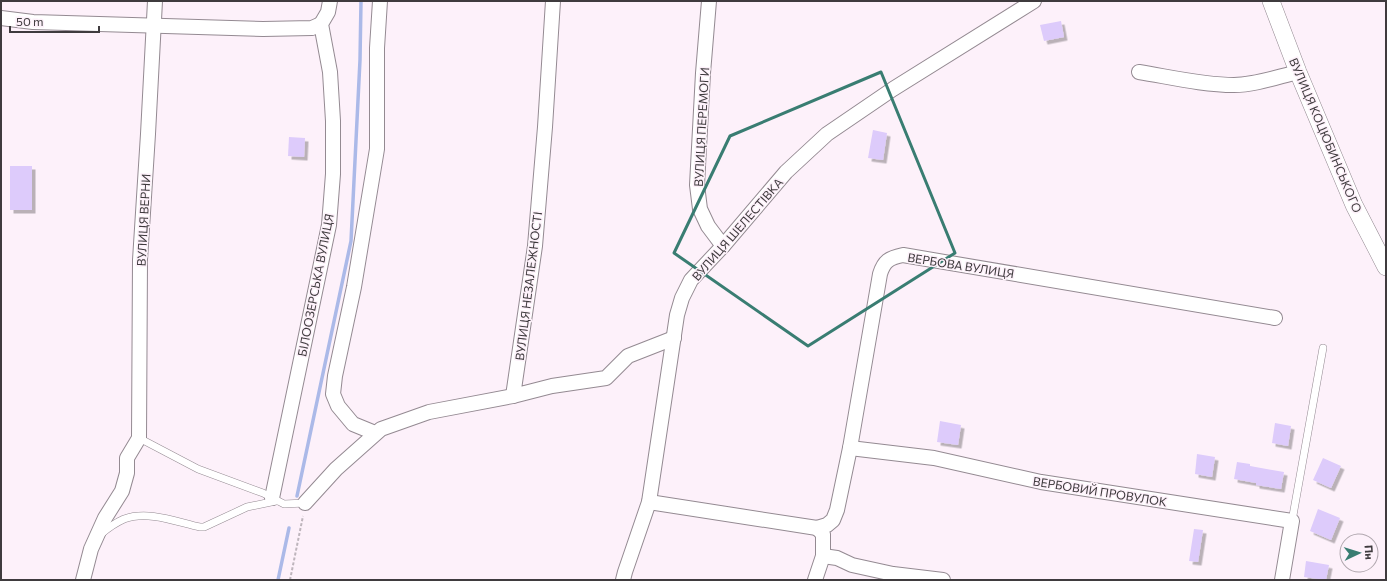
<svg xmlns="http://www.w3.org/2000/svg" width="1387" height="581" viewBox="0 0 1387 581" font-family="Commissioner,sans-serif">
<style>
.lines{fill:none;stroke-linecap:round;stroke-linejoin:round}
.stream{stroke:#abb9e8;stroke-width:3.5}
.building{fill:#ddcbfb;filter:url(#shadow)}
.service-casing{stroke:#948a92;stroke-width:8}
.minor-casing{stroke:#948a92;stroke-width:16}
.tertiary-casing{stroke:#948a92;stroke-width:18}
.path{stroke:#beb5bc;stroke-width:2;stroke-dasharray:3 2;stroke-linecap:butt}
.service{stroke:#fff;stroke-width:7}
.minor{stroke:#fff;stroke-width:14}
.tertiary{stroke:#fff;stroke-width:17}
.marked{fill:none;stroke:#397d72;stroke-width:3;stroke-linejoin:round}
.labels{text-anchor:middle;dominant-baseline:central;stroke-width:3;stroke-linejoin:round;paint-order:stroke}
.street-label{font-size:12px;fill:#3f3b3e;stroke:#fdf1fa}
</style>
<defs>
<filter id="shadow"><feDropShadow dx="3.5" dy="3.5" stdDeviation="0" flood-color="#0004"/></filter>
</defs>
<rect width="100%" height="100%" fill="#fdf1fa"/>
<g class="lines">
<g class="stream">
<polyline points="297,496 351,241 360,60 361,1"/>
<polyline points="278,580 289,528"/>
</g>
</g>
<g class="building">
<polygon points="1061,21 1064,37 1044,41 1040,25"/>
<polygon points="873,130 887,133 883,160 868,158"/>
<polygon points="289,137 305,138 304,157 288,156"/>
<rect x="10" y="166" width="22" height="44"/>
<polygon points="940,421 961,425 958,445 937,442"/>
<polygon points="1275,423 1291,426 1288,446 1272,443"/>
<polygon points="1197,454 1215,457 1212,477 1195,474"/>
<polygon points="1323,458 1341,466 1331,488 1313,480"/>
<polygon points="1237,462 1250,464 1250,466 1284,472 1281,489 1256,485 1256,483 1234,479"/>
<polygon points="1318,509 1340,518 1331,540 1310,531"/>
<polygon points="1194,529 1203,530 1198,562 1189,561"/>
<polygon points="1306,561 1329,565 1326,580 1304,577"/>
</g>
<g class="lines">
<g class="service-casing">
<g id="service">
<polyline points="139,438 198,469 263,493 284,504 305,503"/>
<polyline points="1292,521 1323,348"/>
<path d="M101,534C108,528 115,523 124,519C148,510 177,522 200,527H204L247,507L276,501"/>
</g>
</g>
<g class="minor-casing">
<g id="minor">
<polyline points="553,1 545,127 535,246 513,396 552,386 606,378 628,356 674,338"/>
<polyline points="709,1 703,73 697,185 700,209 708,226 723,246"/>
<polyline points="1,18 33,22 263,29 312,28 321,24"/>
<path d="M1139,72C1170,77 1203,85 1234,85C1255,85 1277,77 1298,72"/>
<polyline points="375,433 353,424 338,406 333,394 335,376 354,287 377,149 377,48 380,1"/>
<polyline points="850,448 934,458 1041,482 1292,521 1282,580"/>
<polyline points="272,498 329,225 333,174 333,121 330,72 321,24 328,12 330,1"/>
<polyline points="649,502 817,528"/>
<polyline points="305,503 336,469 381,429 429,412 513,396"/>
<polyline points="823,556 837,558 852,565 893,574 943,580"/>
<polyline points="83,580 91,549 105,518 122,491 127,473 127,458 139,438 140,260 148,134 155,1"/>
<polyline points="623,580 625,572 649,502 677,315 682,298 691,280 723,246 786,172 827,134 893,89 1034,1"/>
<path d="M815,580L823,556V534L817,528L827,525L833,520L837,510L850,448L880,274C884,261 889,258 903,255L1275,318"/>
</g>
</g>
<g class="tertiary-casing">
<polyline id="tertiary" points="1271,1 1298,72 1354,205 1386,267"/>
</g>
<polyline class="path" points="290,580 303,516"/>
<use href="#service" class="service"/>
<use href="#minor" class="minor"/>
<use href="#tertiary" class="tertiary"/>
</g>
<path class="marked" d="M881,72L955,253L808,346L674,253L730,136Z"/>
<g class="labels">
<g class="street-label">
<text transform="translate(701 127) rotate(-87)">ВУЛИЦЯ ПЕРЕМОГИ</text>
<text transform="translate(1326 135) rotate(67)">ВУЛИЦЯ КОЦЮБИНСЬКОГО</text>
<text transform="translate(143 220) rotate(-87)">ВУЛИЦЯ ВЕРНИ</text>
<text transform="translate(737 229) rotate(-49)">ВУЛИЦЯ ШЕЛЕСТІВКА</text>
<text transform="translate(961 265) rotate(9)">ВЕРБОВА ВУЛИЦЯ</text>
<text transform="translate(315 285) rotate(-79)">БІЛООЗЕРСЬКА ВУЛИЦЯ</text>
<text transform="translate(528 286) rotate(-83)">ВУЛИЦЯ НЕЗАЛЕЖНОСТІ</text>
<text transform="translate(1100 491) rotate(9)">ВЕРБОВИЙ ПРОВУЛОК</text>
</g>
</g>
<rect width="1387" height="581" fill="none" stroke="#3f3b3e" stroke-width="4"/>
<g transform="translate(1359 553) rotate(86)"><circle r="19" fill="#fdf1fa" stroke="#b1a8af"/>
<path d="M0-3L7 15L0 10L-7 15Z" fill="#397d72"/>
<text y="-6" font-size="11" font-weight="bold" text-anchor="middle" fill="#3f3b3e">Пн</text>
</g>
<path d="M10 26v6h89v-6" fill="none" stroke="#3f3b3e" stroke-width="2"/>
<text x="16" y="26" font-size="12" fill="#3f3b3e" stroke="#fdf1fa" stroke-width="3" paint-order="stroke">50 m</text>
</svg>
